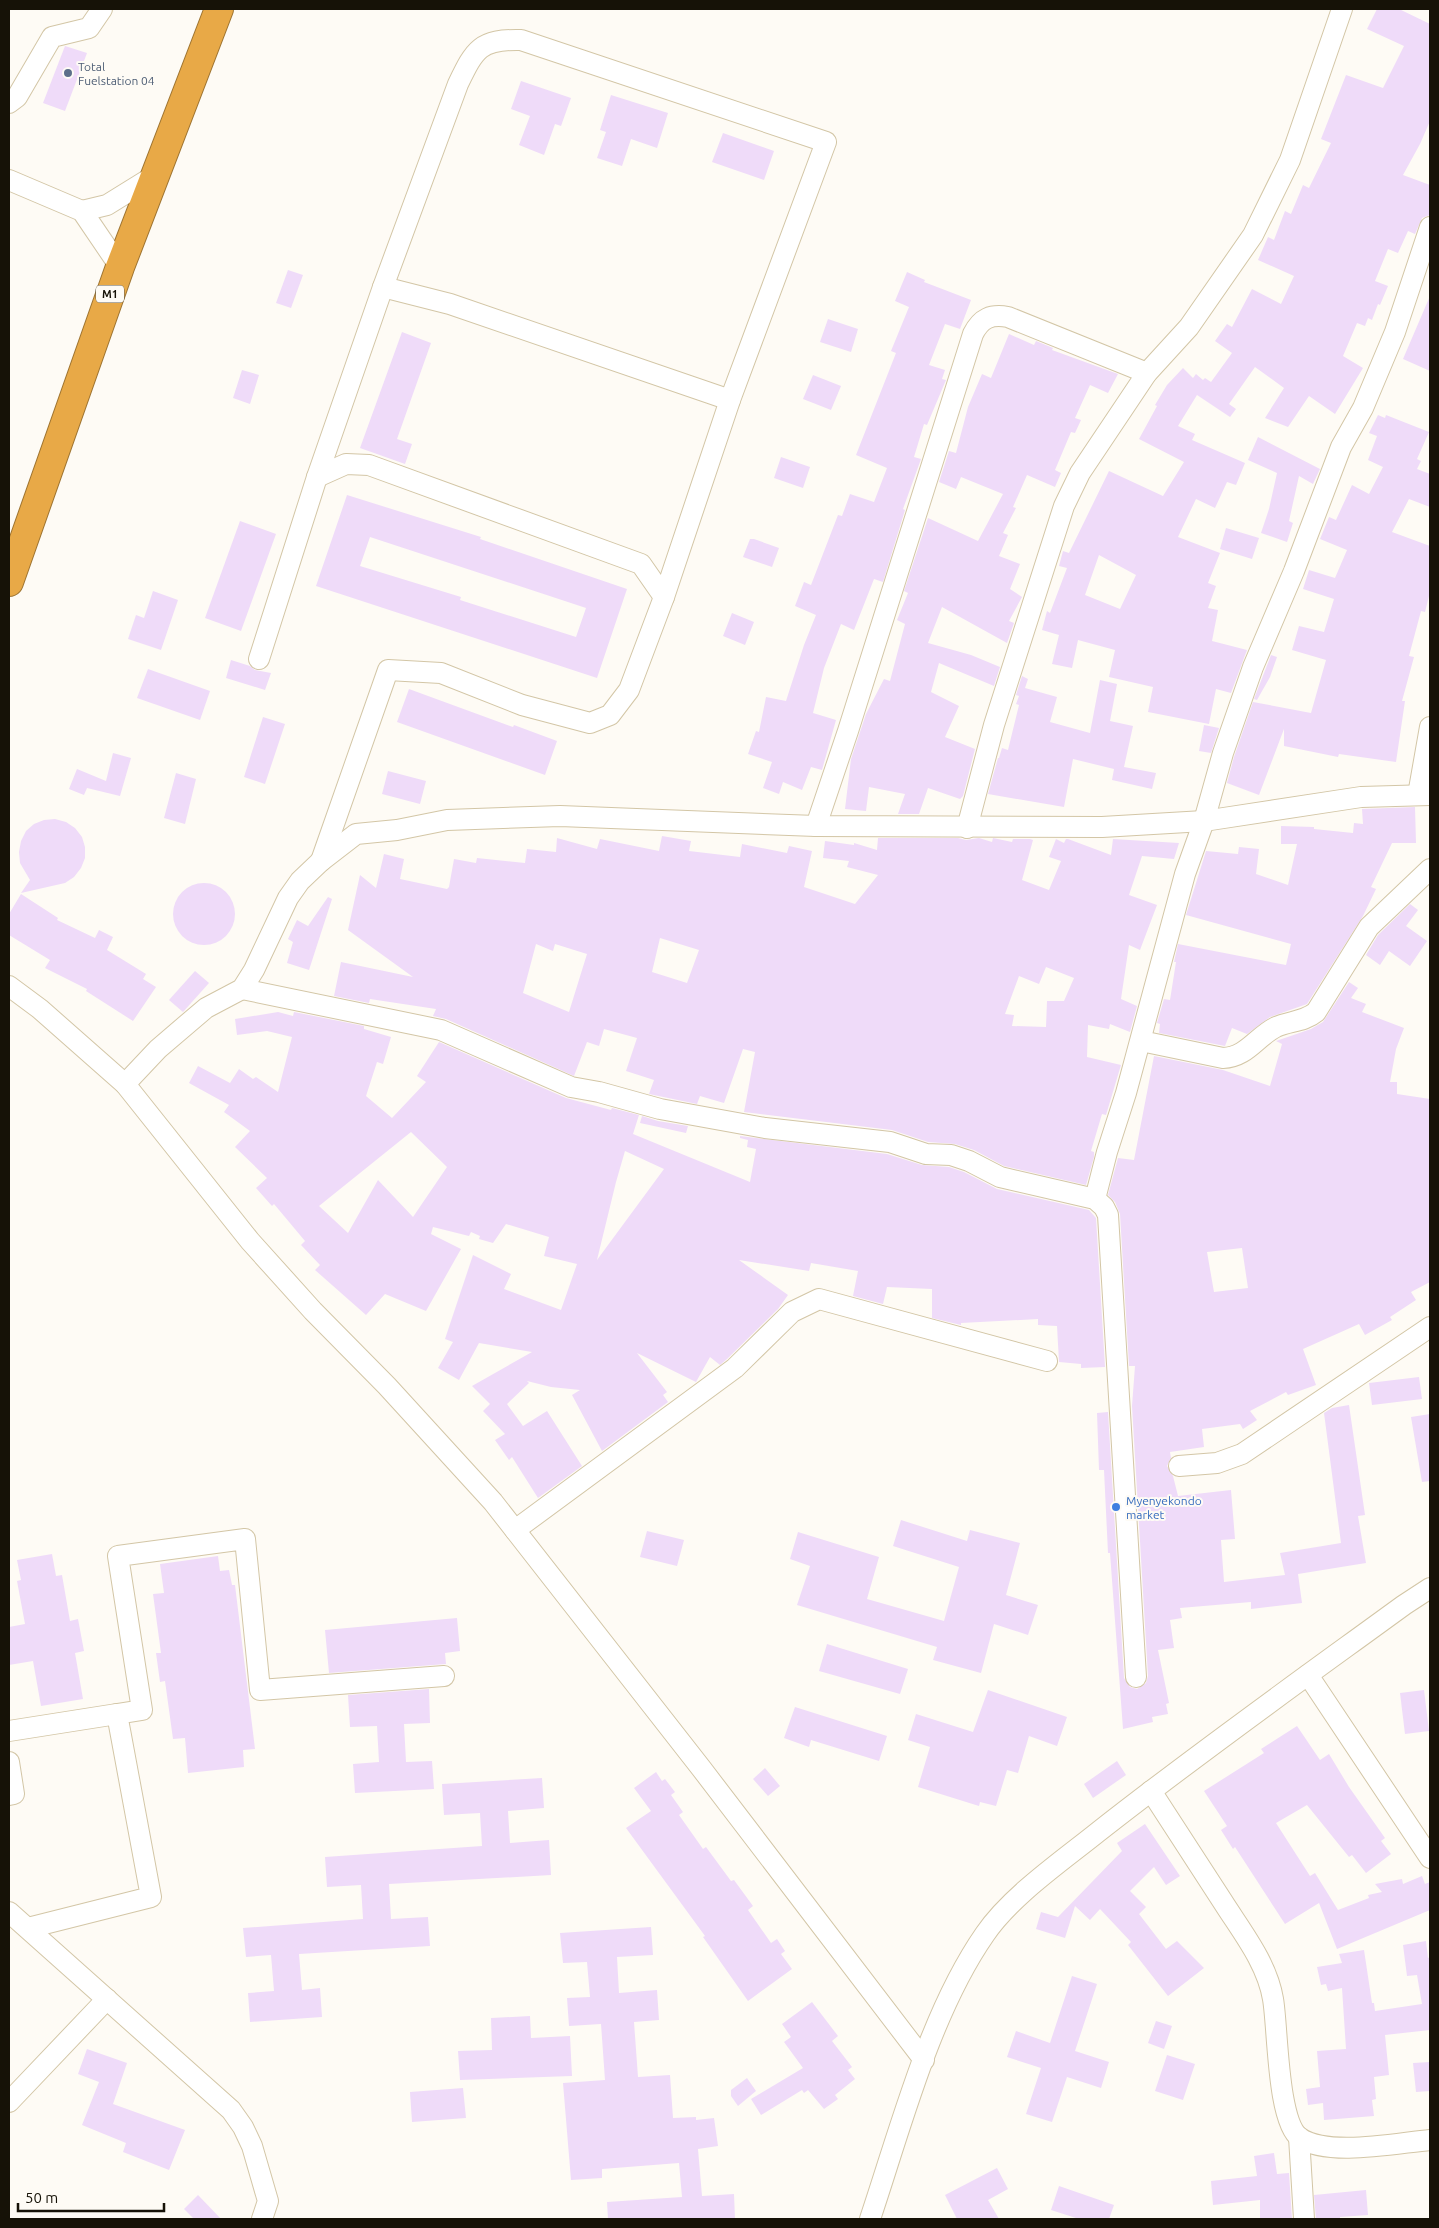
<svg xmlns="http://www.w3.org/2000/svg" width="1439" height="2228" viewBox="0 0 1439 2228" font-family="Ubuntu,sans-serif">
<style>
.building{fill:#efdbf9;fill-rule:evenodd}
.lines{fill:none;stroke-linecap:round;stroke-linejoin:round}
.minor-casing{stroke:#d3c6a6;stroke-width:22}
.highway-casing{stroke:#9e7431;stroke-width:30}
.minor{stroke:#fff;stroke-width:20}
.highway{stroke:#e8a947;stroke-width:28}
.service-dot{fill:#5c6f8a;stroke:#fefbf5;stroke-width:2}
.shop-dot{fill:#3f7fe0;stroke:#fefbf5;stroke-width:2}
.labels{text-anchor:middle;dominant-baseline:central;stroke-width:4;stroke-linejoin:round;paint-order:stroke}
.shield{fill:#fefbf5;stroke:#5c584e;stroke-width:1}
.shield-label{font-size:11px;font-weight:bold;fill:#161207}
.service-label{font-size:12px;fill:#4e5e75;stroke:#fefbf5;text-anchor:start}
.shop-label{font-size:12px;fill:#366cbe;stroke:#fefbf5;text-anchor:start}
</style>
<rect width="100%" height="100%" fill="#fefbf5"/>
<g class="building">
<path d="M1377,9H1399L1430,24V121L1420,144L1403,175L1430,185V215L1422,218L1415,234L1408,231L1398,253L1388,249L1375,281L1388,286L1380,305L1378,304L1372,320L1368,318L1365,326L1357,323L1343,356L1363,368L1335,414L1309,396L1288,427L1265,418L1284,388L1255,367L1229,404L1236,409L1230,417L1197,395L1178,426L1195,434L1192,440L1245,463L1236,485L1227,482L1215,508L1196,499L1178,537L1220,553L1208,583L1216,586L1208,608L1218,610L1212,641L1247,650L1231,693L1216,689L1209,724L1148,712L1153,687L1109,677L1115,650L1078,640L1072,668L1052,664L1059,635L1042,630L1047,611L1050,613L1067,568L1059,566L1063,551L1069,553L1109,471L1163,496L1184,462L1139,439L1157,406L1155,405L1167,385L1183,368L1193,378L1196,374L1203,380L1205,378L1211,382L1232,353L1215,341L1227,324L1232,327L1252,289L1281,304L1294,276L1258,260L1268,237L1274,240L1285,211L1291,214L1303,185L1309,188L1331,143L1321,139L1346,75L1383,88L1404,46L1367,29ZM1099,555L1136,575L1120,609L1085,595Z"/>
<polygon points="65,46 87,53 65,111 43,103"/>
<polygon points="521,81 571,98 561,126 555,124 544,155 519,145 530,116 511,109"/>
<polygon points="611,95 668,113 657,148 631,139 622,166 597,158 606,132 600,130"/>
<polygon points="723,133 774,151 764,180 712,162"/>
<polygon points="288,270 303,275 291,308 276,303"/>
<polygon points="907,272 925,280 924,282 971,300 960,329 945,324 929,365 945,370 942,379 946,380 927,425 924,424 914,457 921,459 903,509 905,510 883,582 874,579 854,630 841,624 824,668 813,713 836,720 822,770 811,767 802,790 783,782 779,794 763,788 772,762 748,754 756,731 759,732 766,697 786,701 804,645 816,615 795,606 804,582 811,585 838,515 842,516 850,494 874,502 887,468 856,455 896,353 891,351 909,307 895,301"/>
<polygon points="1430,296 1430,371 1403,359"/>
<polygon points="828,319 858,329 851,352 820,342"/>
<polygon points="402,332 431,343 397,439 412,444 405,464 360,448"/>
<polygon points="1009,334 1034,345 1036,341 1053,348 1052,350 1118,374 1108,393 1090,385 1075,418 1081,420 1075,433 1071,432 1055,470 1061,473 1055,487 1027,475 1013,507 1016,508 1003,533 1008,535 999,556 1020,564 1010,589 1022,597 1009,621 1014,623 1007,643 942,607 928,643 971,655 1000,667 994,686 939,663 931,692 959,706 945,737 975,749 963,796 960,799 928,788 919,814 898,814 905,794 869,787 866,811 845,809 851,759 866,714 884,679 890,681 905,624 897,620 908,593 904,591 928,518 978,541 1003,494 961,477 956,489 939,482 949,451 956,453 968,407 982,374 991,378"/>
<polygon points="242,370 259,375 250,404 233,398"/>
<polygon points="813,375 841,386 831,410 803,399"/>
<polygon points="1378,415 1385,418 1386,415 1429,432 1417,459 1421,461 1417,469 1430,474 1430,507 1409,499 1392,532 1430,546 1430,592 1425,612 1421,611 1409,656 1414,657 1402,701 1405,701 1396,762 1339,754 1338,757 1284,746 1284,729 1259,795 1227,783 1234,757 1253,702 1311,713 1326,660 1292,650 1299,626 1324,632 1334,599 1303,589 1309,570 1335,578 1347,550 1320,539 1329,517 1336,520 1352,485 1369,494 1383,467 1368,460 1377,436 1369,433"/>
<polygon points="1258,437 1320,469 1313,484 1299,476 1289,521 1293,523 1287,542 1261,533 1269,509 1277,473 1248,460"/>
<polygon points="781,457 810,467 803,488 774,478"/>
<path d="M347,495L481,537L480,539L627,589L597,678L316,586ZM370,537L586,608L576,637L460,600L461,597L360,566Z"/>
<polygon points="240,521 276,534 241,631 205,618"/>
<polygon points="1226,528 1259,538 1252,559 1220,549"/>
<polygon points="750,539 754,539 779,548 772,567 743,557"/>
<polygon points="153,591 178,600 161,650 128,639 136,615 144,618"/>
<polygon points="732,613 754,622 745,645 723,636"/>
<polygon points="1271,655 1277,657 1270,677 1257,700 1254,699"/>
<polygon points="231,660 250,666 255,670 271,673 265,690 226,678"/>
<polygon points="148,669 210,691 200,720 137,698"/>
<polygon points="1022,676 1028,679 1025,688 1057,697 1050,722 1090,733 1100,680 1117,684 1110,721 1133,726 1124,767 1156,773 1152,789 1112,780 1114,769 1073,759 1064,807 988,794 998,758 999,758 1002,748 1008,750 1019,705 1016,704 1019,696 1016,695"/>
<polygon points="409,689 513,727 514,725 557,741 545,775 397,722"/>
<polygon points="263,717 285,724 265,784 244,777"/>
<polygon points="1204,725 1219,728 1211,753 1199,751"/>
<polygon points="113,753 131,758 120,796 87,788 84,795 69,789 77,769 106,781"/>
<polygon points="388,771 426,781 420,804 382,794"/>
<polygon points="176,773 196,779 185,824 164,818"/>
<polygon points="1415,807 1416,843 1392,843 1371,887 1376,889 1363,916 1307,1004 1270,1017 1247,1034 1232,1028 1225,1046 1159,1033 1160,1024 1157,1023 1164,999 1170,1000 1176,962 1174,962 1178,944 1286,965 1291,944 1186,915 1206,851 1238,854 1239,847 1259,849 1256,874 1288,885 1297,844 1281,844 1281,826 1314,827 1314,829 1353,833 1354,823 1363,824 1362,809"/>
<polygon points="55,819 66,822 75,828 82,837 85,847 85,858 81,868 74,877 65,883 21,893 30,880 20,863 19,852 21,841 26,831 34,824 44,820"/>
<path d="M662,836L691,841L689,851L740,857L742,844L787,853L789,846L812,851L804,887L855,904L878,875L847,867L849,861L823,858L825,841L854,845V843L877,850L878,838H958L966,840L979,838L992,842L993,838L1012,842L1013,839H1030L1033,840L1022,880L1049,890L1061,861L1049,857L1056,839L1064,843L1066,839H1068L1111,855L1113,839L1179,843L1174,859L1142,856L1129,895L1157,905L1140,950L1129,945L1121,999L1137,1006L1130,1032L1110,1024L1109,1029L1088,1025L1087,1057L1121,1065L1106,1115L1102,1114L1091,1151L1094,1152V1157L1086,1185L1004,1166L974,1150L955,1144L928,1142L892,1130L744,1112L755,1052L743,1049L724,1103L700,1096L697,1104L649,1094L654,1080L626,1071L637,1038L604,1029L599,1046L587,1042L574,1076L446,1019L433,1016L436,1009L370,999L369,1003L334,996L341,962L413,977L348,930L360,875L376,888L384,854L404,859L400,879L447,889L449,887L454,859L476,863L477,858L525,863L527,849L556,852L557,838L597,849L600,839L659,851ZM660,938L699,950L687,983L652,972ZM536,944L553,951L555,944L587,954L569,1012L523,993ZM1046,967L1074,978L1064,1001H1047L1046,1027L1012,1026L1014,1015L1005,1014L1019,976L1039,984Z"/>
<circle cx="204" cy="914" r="31"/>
<polygon points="21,894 58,918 57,920 95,938 99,930 113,937 107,950 146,974 143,979 156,987 133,1021 86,991 87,989 45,968 50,960 9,935 9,914"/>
<polygon points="328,897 332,899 309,970 287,963 293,942 288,939 297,920 308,926"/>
<polygon points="1410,904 1418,910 1406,926 1427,941 1410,966 1389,951 1380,965 1366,955 1378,935"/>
<polygon points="195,971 209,983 183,1012 169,1000"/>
<path d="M1349,982L1358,988L1351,998L1366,1004L1362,1012L1404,1028L1396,1049L1390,1082H1397V1094L1430,1099V1282L1411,1292L1416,1300L1390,1317L1392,1320L1365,1335L1359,1324L1303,1349L1316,1385L1288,1395L1286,1392L1250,1411L1257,1420L1243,1429L1240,1424L1202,1429L1204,1447L1170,1452L1171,1458L1167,1466L1173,1476L1178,1496L1231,1490L1235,1539L1221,1540L1224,1582L1285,1575L1280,1553L1341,1543L1324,1413L1332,1408L1349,1405L1365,1515L1358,1516L1366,1563L1298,1574L1302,1603L1251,1609V1602L1180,1608L1182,1618L1170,1620L1174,1648L1158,1650L1169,1703L1166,1704L1168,1714L1152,1717L1153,1722L1123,1729L1110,1553H1108L1104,1470H1099L1097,1413L1108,1412L1124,1678L1130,1687L1137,1689L1146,1683L1148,1676L1132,1406L1135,1366H1129L1120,1214L1115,1202L1108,1195L1118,1158L1134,1160L1154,1056L1223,1070L1270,1086L1282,1044L1276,1041L1311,1029L1323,1022ZM1242,1248L1248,1288L1214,1292L1207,1252Z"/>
<path d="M278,1012L293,1016L294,1012L364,1026V1029L391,1037L383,1064L377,1062L366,1096L392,1118L426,1082L417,1076L439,1042L566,1098L611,1110L612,1108L639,1115L633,1134L750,1182L756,1149L747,1147L748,1140L740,1138V1136L887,1154L922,1165L949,1167L964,1172L997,1189L1089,1210L1096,1218L1105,1367L1081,1368V1364L1059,1362L1057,1326L1038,1325V1319L961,1323V1325L932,1318V1289L887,1287L883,1304L853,1296L858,1271L811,1263L809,1271L739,1260L788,1295L778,1309L727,1359L720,1365L710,1357L696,1382L637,1353L667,1392L663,1395L668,1402L602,1451L572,1395L580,1390L551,1387L527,1381L529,1383L507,1404L523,1426L547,1411L582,1466L538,1498L512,1457L509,1460L495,1440L505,1434L483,1411L490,1404L472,1386L532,1352L479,1343L459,1380L438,1368L453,1342L445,1339L473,1255L511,1274L504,1289L561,1310L577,1264L544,1256L549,1237L506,1224L493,1243L479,1239L480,1236L471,1232L469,1236L433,1227L431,1234L461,1249L426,1311L385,1294L366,1315L315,1270L320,1265L301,1245L305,1241L274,1204L272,1206L256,1188L267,1178L235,1147L250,1131L224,1112L229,1105L189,1083L198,1066L230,1083L239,1069L253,1079L256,1077L278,1092L292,1037L267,1031L237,1035L235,1019ZM411,1132L447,1167L413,1217L378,1180L348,1233L319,1206ZM625,1151L664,1169L597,1260L616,1182Z"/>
<polygon points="642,1116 658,1121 688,1126 686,1133 640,1123"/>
<polygon points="1419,1377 1422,1399 1372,1405 1369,1383"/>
<polygon points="1430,1414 1430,1481 1422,1482 1411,1417"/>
<polygon points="901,1520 967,1541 970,1530 1020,1543 1006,1595 1038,1605 1028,1635 994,1624 981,1673 933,1660 937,1647 797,1605 810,1566 790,1559 798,1532 879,1557 867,1599 944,1621 959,1567 893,1546"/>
<polygon points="647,1531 684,1540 677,1566 640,1557"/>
<polygon points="52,1554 56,1576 62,1575 70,1621 78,1619 84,1651 75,1653 83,1699 41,1706 33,1661 9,1665 9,1627 25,1624 17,1581 21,1580 17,1560"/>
<polygon points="218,1556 220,1571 229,1570 232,1585 235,1585 255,1749 243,1750 244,1767 188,1773 185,1738 173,1739 165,1681 160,1682 156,1653 161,1653 153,1594 164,1593 160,1564"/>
<polygon points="457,1618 460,1651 445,1653 446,1664 329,1673 325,1630"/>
<polygon points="827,1644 908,1669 900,1694 819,1671"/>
<polygon points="429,1689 430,1723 404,1724 406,1762 432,1761 434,1789 355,1793 353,1764 379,1762 377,1726 350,1727 348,1695"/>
<polygon points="988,1690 1067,1717 1057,1746 1029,1736 1018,1773 1007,1770 996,1806 980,1802 979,1806 918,1787 930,1747 908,1740 916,1714 973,1732"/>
<polygon points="1424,1690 1429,1731 1405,1734 1400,1693"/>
<polygon points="795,1707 887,1736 879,1761 811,1740 809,1747 784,1738"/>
<polygon points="1297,1726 1320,1760 1329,1754 1349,1787 1385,1838 1381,1841 1391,1854 1366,1873 1352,1855 1349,1857 1307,1805 1276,1823 1310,1876 1315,1873 1338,1910 1369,1898 1368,1895 1382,1892 1375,1884 1402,1879 1403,1884 1422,1876 1425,1884 1430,1882 1430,1910 1337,1949 1319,1903 1285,1924 1235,1847 1233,1849 1221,1830 1227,1826 1204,1791 1264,1753 1261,1749"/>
<polygon points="1117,1761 1126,1775 1093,1798 1084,1784"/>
<polygon points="765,1768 780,1786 768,1796 753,1779"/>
<polygon points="656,1772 662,1781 665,1779 675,1792 671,1795 683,1812 679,1815 703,1849 706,1847 731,1881 734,1880 753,1906 748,1910 771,1943 777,1939 785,1951 781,1954 792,1969 748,2001 703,1937 705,1936 626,1828 651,1811 634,1788"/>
<polygon points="542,1778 544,1808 508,1811 510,1843 549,1840 551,1875 389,1884 391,1919 428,1917 430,1946 299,1954 302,1990 320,1988 322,2017 250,2022 248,1993 274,1991 271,1955 246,1957 243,1928 363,1919 361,1885 327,1887 325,1857 482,1846 480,1813 444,1815 442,1784"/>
<polygon points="1145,1824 1180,1876 1166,1885 1154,1867 1130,1891 1146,1907 1139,1914 1166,1949 1177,1941 1204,1968 1168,1996 1128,1945 1131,1942 1100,1909 1090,1920 1075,1906 1065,1938 1036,1929 1041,1912 1058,1917 1122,1851 1117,1843"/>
<polygon points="651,1927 653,1955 617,1957 619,1993 657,1990 659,2020 634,2022 638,2077 670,2075 673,2118 696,2117 696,2120 714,2118 718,2146 698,2149 702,2196 734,2194 735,2219 608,2219 607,2202 682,2197 679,2163 602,2169 602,2178 571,2180 563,2083 605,2080 601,2024 569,2026 567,1998 590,1997 587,1962 563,1963 560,1933"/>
<polygon points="1426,1941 1428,1958 1430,1957 1430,2030 1385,2035 1389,2075 1374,2077 1376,2099 1372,2100 1374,2116 1324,2120 1323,2103 1308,2105 1306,2089 1320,2087 1317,2051 1346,2049 1342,1988 1328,1991 1326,1984 1321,1985 1317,1967 1342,1963 1339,1954 1364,1950 1372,2003 1374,2003 1375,2011 1422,2004 1417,1975 1407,1976 1403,1945"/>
<polygon points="1072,1976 1097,1984 1075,2051 1109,2062 1101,2088 1067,2077 1052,2122 1026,2114 1041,2068 1007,2057 1016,2031 1050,2043"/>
<polygon points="812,2002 838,2036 832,2041 852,2067 848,2070 855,2079 835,2095 838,2099 824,2109 808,2090 804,2093 802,2090 761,2115 751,2099 803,2068 784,2042 791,2037 782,2024"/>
<polygon points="530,2016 531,2038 570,2036 572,2076 460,2080 458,2051 492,2050 491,2018"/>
<polygon points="1156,2021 1172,2026 1164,2049 1148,2043"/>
<polygon points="87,2049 127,2063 113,2104 185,2130 169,2170 123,2152 126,2143 82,2125 99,2082 78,2074"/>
<polygon points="1167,2055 1195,2064 1183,2100 1155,2091"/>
<polygon points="1430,2062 1430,2091 1416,2092 1413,2063"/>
<polygon points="747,2078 756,2091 738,2106 731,2096 731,2090"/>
<polygon points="463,2088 466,2118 412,2122 410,2092"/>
<polygon points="1274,2153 1277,2174 1289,2173 1292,2219 1260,2219 1260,2200 1213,2205 1211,2181 1257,2176 1254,2156"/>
<polygon points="997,2168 1008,2189 988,2200 999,2219 957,2219 945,2195"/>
<polygon points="1059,2186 1114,2205 1109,2219 1079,2219 1051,2210"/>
<polygon points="1366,2190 1368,2215 1340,2217 1340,2219 1316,2219 1314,2195"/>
<polygon points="198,2195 221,2219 194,2219 184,2209"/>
</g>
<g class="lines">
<g class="minor-casing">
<g id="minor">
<polyline points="9,103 17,97 52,37 89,28 102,9"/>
<polyline points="9,180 82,211 120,267"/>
<polyline points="82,211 107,205 157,174"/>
<polyline points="383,287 450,304 730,400"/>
<polyline points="317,477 346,464 369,465 641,564 664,597"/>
<path d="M259,659L317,477L383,287L458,84C475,49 480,39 521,40L826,142L730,400L664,597L629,690L610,715L590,723L522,705L441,673L388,670L321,861"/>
<polyline points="1418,795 1430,727"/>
<path d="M816,826L848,731L973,334C981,318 991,314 1008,317L1147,373"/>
<polyline points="967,828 994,725 1064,506 1080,473 1147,373 1189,327 1253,235 1290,160 1342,9"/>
<polyline points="9,986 40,1009 125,1084 250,1241 313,1311 387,1386 493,1502 701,1768 924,2060"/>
<polyline points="242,989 441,1030 571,1087 599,1092 660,1109 765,1128 890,1142 926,1154 951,1155 969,1161 1000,1177 1095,1199 1104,1207 1108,1215 1136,1677"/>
<path d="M1141,1041L1223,1058C1247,1057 1256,1037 1276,1027C1289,1021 1304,1022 1316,1012L1369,927L1430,869"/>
<polyline points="125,1084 158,1049 206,1008 242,989 254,970 288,898 300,881 321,861 356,834 397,830 447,820 560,816 816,826 1102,827 1204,821 1361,797 1430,795"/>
<polyline points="1095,1199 1107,1152 1126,1093 1185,874 1204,821 1223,753 1253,667 1294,571 1341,447 1363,408 1395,332 1430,227"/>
<polyline points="1179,1466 1217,1463 1242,1454 1430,1327"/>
<polyline points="515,1530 735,1368 792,1312 819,1299 1047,1361"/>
<polyline points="1308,1675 1430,1858"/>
<polyline points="9,1731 117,1714"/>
<polyline points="9,1762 14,1794 9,1795"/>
<path d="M1151,1791C1175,1828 1199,1865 1223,1902C1242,1932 1267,1963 1273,1999C1278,2027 1277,2122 1300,2138C1329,2157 1396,2143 1430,2140"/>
<polyline points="9,1912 231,2110 243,2127 252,2146 268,2201 262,2219"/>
<polyline points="28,1928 151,1897 117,1714 142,1710 118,1556 245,1539 260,1690 444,1676"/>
<polyline points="9,2102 107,1999"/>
<polyline points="1299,2137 1304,2219"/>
<path d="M870,2219C901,2127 930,2013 985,1934C1011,1896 1062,1861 1098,1832C1197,1754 1301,1680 1404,1605L1430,1588"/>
</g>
</g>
<g class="highway-casing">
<polyline id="highway" points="9,582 120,267 219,9"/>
</g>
<use href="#minor" class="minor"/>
<use href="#highway" class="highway"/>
</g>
<circle class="service-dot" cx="68" cy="73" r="5"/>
<circle class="shop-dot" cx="1116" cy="1507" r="5"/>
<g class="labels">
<rect class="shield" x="96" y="285.5" width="28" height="17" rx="4"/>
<g class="shield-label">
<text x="110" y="294">M1</text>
</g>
<g class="service-label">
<text x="78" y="66">Total<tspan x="78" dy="14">Fuelstation 04</tspan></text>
</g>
<g class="shop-label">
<text x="1126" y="1500">Myenyekondo<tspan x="1126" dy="14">market</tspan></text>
</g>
</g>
<rect width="1439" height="2228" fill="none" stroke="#161207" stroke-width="20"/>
<path d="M18 2203v8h146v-8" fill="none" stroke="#161207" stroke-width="2.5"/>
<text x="25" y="2203" font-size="15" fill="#161207" stroke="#fefbf5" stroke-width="4" paint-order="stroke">50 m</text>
</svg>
